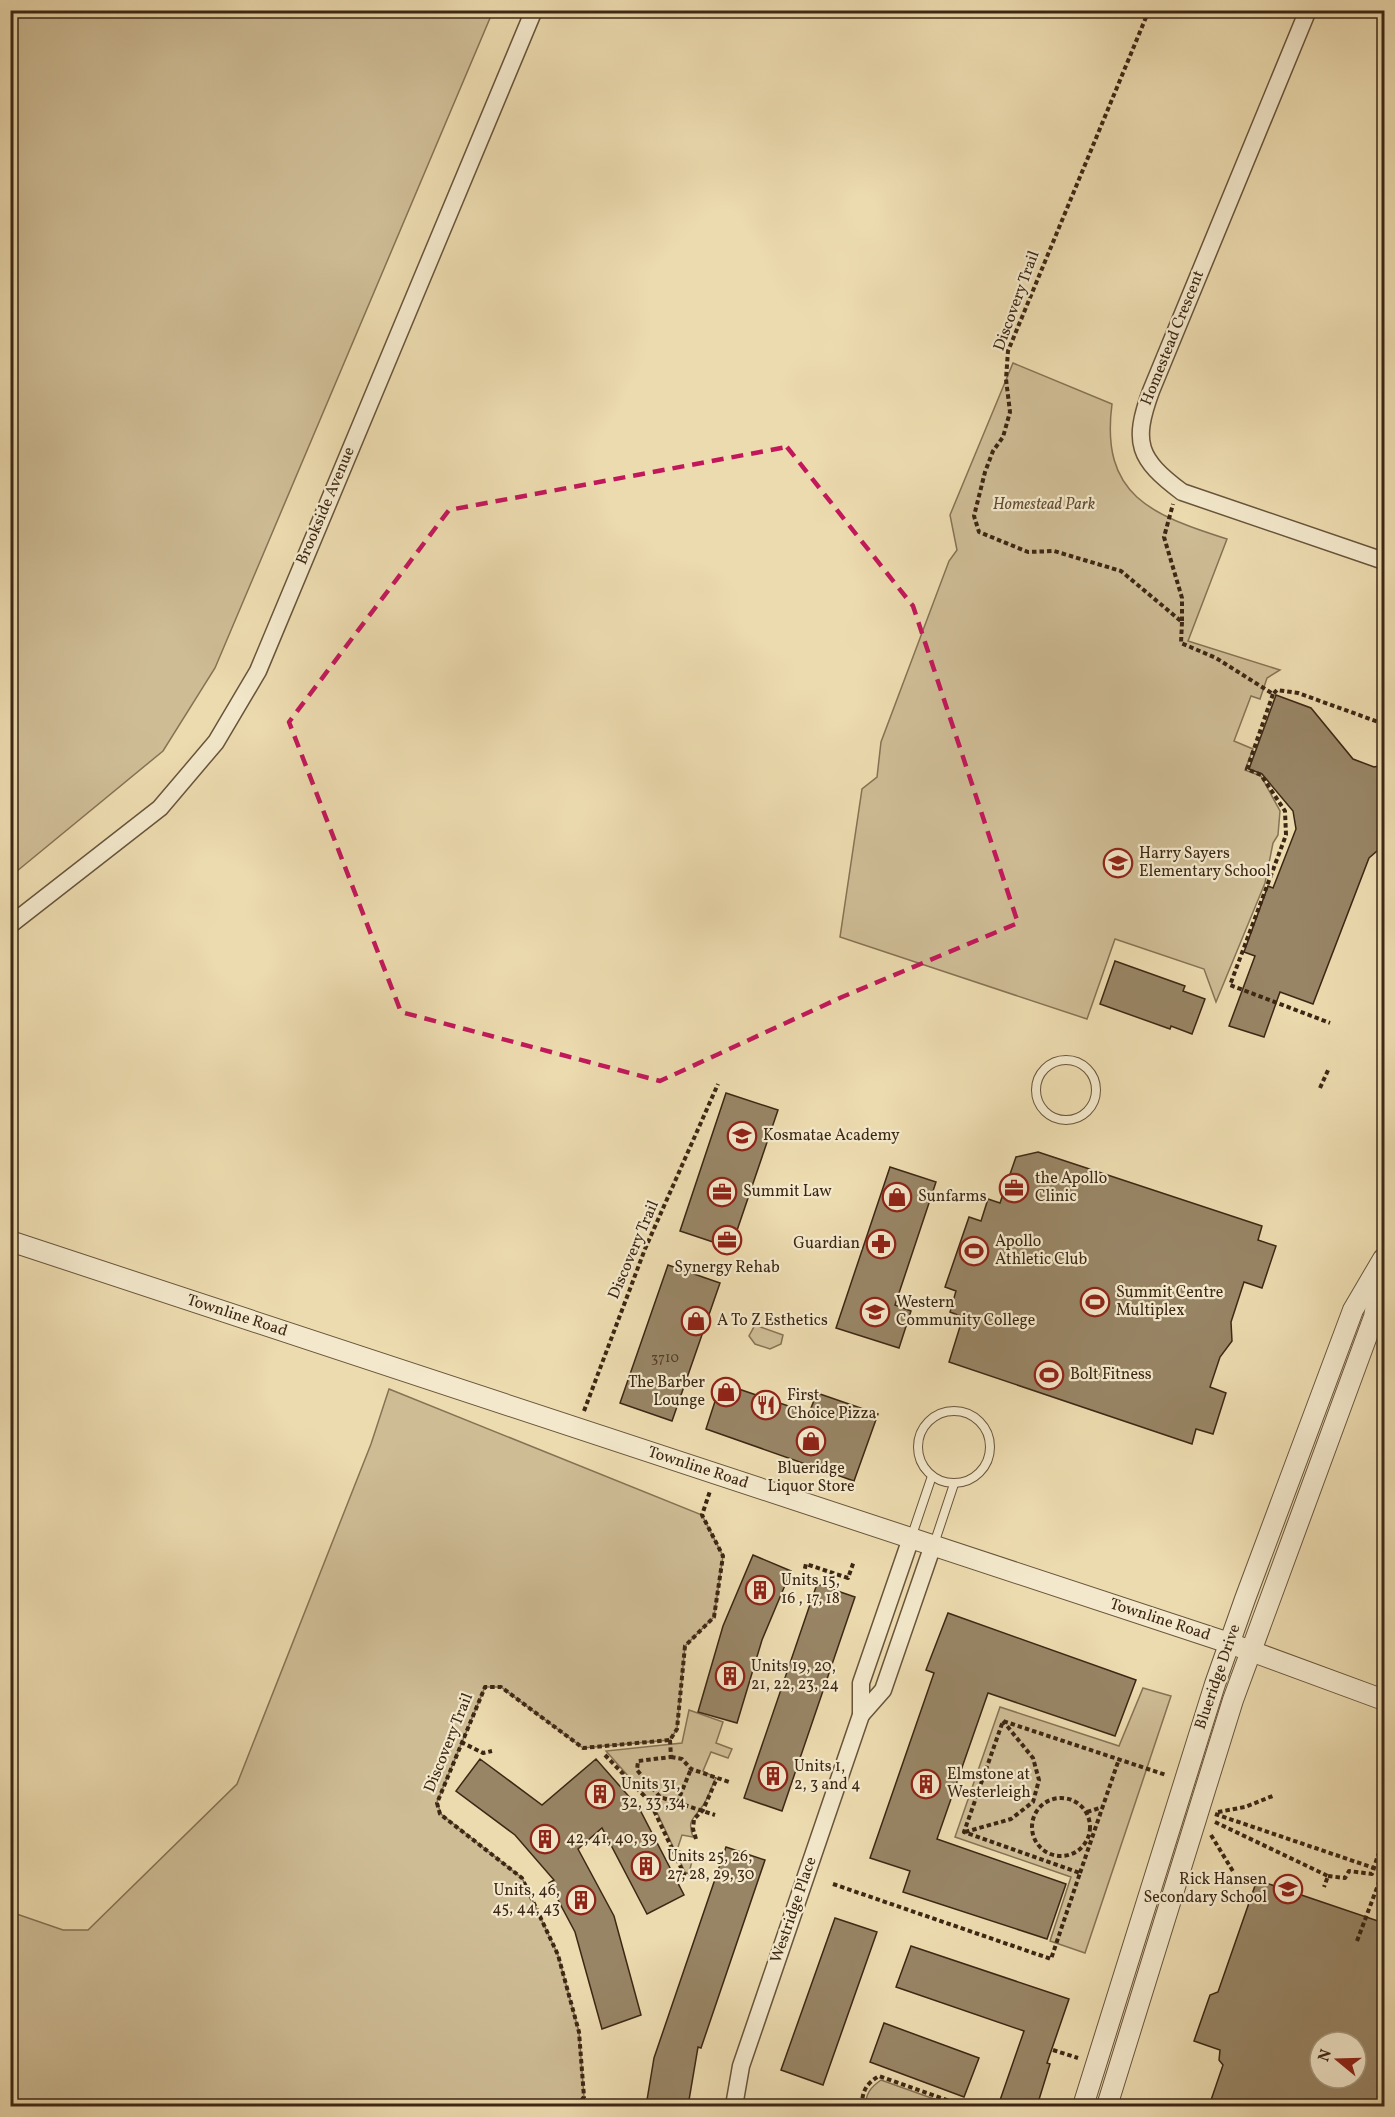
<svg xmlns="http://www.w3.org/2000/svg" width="1395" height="2117" viewBox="0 0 1395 2117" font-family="Vollkorn,serif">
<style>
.green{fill:#cebc95;stroke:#867254;stroke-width:1.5}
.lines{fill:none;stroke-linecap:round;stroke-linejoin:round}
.stream{stroke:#826e51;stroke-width:6}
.building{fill:#988565;stroke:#3d2714;stroke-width:1.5;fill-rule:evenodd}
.service-casing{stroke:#69543b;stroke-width:10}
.minor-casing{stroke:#69543b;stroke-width:19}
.tertiary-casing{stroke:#69543b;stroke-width:22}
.path{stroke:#3d2714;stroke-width:4;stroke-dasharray:4.5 3;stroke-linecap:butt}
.service{stroke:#f3e8cb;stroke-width:8}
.minor{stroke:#f3e8cb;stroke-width:16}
.tertiary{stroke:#f3e8cb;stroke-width:20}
.marked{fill:none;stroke:#c2185b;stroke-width:4.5;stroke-dasharray:12 8;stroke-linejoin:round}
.labels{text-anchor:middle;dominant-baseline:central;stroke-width:4.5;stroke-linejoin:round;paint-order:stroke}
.number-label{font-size:14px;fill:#543e28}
.street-label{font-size:16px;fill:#3d2714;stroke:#f3e8cb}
.park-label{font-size:16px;font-style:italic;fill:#614c34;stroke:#f3e8cb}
.poi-label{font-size:16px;fill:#3d2714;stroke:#f3e8cb;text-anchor:start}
</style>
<rect width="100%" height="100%" fill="#ecdbaf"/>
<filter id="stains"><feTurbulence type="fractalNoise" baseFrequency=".00333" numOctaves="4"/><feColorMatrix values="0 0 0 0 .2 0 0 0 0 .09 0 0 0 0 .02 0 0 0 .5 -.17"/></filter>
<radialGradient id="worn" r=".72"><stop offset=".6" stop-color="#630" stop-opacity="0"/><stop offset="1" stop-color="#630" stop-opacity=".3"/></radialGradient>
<g class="green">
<polygon points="11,10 493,11 215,668 163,751 11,876"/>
<path d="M1013,363L1112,404C1100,496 1152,515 1227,539L1188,641L1280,670L1267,678L1260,699L1251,696L1234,741L1253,749L1245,770L1261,776L1280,811L1278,835L1273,843L1265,883L1216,1002L1204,969L1115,939L1087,1019L840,937L862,789L877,777L881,742L949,561L957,550L950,515Z"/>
<polygon points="755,1325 783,1335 781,1344 770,1349 755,1344 749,1336"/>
<polygon points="389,1389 702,1515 723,1556 714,1617 685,1646 677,1729 670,1740 583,1748 501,1687 485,1687 437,1802 441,1814 522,1878 558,1955 579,2032 584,2097 577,2106 11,2106 11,1912 63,1930 88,1930 237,1784 371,1444"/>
<polygon points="1143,1688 1171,1696 1085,1953 1050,1941 1071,1877 955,1837 1000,1707 1119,1746"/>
<path d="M689,1710L723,1722L716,1743L732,1749L728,1758L711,1752L703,1771L716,1778C711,1787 708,1800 701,1808C693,1819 687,1821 693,1837L682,1835L677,1850L693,1856L689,1874L685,1872L653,1804L606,1751L682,1743Z"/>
<path d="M881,2080L948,2104L947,2106H866C865,2094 871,2087 881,2080Z"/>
</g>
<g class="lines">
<polyline class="stream" points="10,28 15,10"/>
</g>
<g class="building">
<polygon points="1276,695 1311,708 1353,759 1374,767 1384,765 1384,845 1369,858 1313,1004 1280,992 1264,1037 1229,1026 1255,956 1244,952 1268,886 1273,888 1296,829 1293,811 1262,774 1249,769"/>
<polygon points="1115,961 1185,986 1183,991 1205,999 1192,1034 1171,1026 1170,1029 1100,1004"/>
<polygon points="726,1093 778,1110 731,1248 680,1231"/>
<polygon points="1038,1152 1262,1226 1258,1240 1276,1246 1262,1288 1244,1282 1231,1322 1232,1341 1220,1357 1210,1387 1226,1393 1213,1434 1196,1429 1192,1444 949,1362 963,1317 950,1312 956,1291 945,1287 969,1217 981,1221 988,1199 1000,1203 1016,1157"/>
<polygon points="890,1167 936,1182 895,1305 911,1311 899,1348 836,1328"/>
<polygon points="668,1265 720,1283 672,1421 620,1403"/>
<polygon points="721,1383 809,1413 817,1393 878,1414 854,1481 706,1429"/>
<polygon points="753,1555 791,1571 762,1640 737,1723 698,1712 723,1626"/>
<polygon points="817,1584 855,1597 782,1811 744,1798"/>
<polygon points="948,1613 1136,1680 1115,1736 988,1693 937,1839 1066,1884 1047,1939 903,1892 910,1871 870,1858 934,1673 926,1670"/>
<polygon points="480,1759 542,1805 596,1759 639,1808 684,1895 647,1914 602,1828 578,1849 614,1916 641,2015 602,2029 575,1932 549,1883 554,1880 515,1835 456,1791"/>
<polygon points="726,1847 765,1860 701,2048 698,2047 688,2106 646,2106 654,2058"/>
<path d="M1257,1880L1384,1923V2106H1209L1223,2065L1219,2060L1220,2050L1194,2041L1210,1995L1218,1992ZM1320,2042H1356V2078H1320Z"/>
<polygon points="835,1918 877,1932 823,2085 781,2070"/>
<polygon points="911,1946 1069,1999 1047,2063 1050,2064 1037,2106 998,2106 1024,2031 896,1987"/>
<polygon points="884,2023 979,2058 964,2097 870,2062"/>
</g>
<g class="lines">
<g class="service-casing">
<g id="service">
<circle cx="1066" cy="1090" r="30"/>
<circle cx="954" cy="1447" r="36"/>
<polyline points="911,1538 932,1476"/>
<polyline points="934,1544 954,1484"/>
</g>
</g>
<g class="minor-casing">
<g id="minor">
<path d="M1308,10L1151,391C1132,443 1138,459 1182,492L1384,561"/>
<polyline points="10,925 160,808 216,742 258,671 534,10"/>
<polyline points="861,1715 883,1690 933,1545"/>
<polyline points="734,2106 741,2066 861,1715 861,1683 911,1538"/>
</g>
</g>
<g class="tertiary-casing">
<g id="tertiary">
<polyline points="10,1241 1229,1643 1384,1700"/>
<polyline points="1083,2106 1215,1684 1245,1599 1353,1310 1383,1259"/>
<polyline points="1107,2106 1233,1700 1374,1317 1382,1271"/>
</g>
</g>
<g class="path">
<polyline points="1149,10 1008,351 1006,379 1010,412 1003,437 993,451 985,472 974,516 979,532 1028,552 1054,551 1121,571 1182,622 1182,598 1164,537 1173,504"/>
<polyline points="1182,622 1181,643 1216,658 1273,694 1277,690 1298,693 1384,724"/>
<polyline points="1273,694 1247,769 1261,775 1285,811 1286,835 1230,985 1330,1023"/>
<polyline points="1320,1088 1329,1068"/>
<polyline points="584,1411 645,1249 718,1084"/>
<polyline points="803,1576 806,1564 848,1578 854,1561"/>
<polyline points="670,1740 671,1757 638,1761 637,1770 660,1797 715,1815"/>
<polyline points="461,1742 483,1753 492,1751"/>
<polyline points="605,1755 650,1802 684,1874 697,1879"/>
<polyline points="671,1757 682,1759 691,1769 729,1782"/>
<circle cx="1061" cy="1827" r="29"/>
<polyline points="677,1803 691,1769"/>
<polyline points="1087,1812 1103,1807"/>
<polyline points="1218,1812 1245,1807 1275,1795"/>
<polyline points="1215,1814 1374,1868"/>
<polyline points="1215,1822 1328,1876 1324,1887"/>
<polyline points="965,1832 1011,1819 1033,1802 1039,1780 1033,1758 1003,1721"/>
<polyline points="1211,1835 1234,1873"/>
<polyline points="696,1839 693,1829 694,1819 703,1810 717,1778"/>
<polyline points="1080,1873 1119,1759"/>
<polyline points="1328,1876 1345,1878 1349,1871 1372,1874 1378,1855 1384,1857"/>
<polyline points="833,1884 1051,1959 1080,1873 964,1832 1003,1721 1166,1775"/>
<polyline points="1357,1941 1384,1869"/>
<polyline points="1053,2050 1078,2058"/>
<polyline points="577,2106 584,2097 579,2032 558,1955 522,1878 440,1814 437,1803 485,1687 501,1687 583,1748 670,1740 677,1729 685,1646 714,1617 723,1556 702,1515 710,1491"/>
<path d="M862,2106C862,2091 866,2084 879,2076L964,2106"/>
</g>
<use href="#service" class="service"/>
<use href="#minor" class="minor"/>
<use href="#tertiary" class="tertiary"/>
</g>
<path class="marked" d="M787,447L913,606L1018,923L842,997L660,1081L401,1012L289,722L449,510Z"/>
<defs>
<g id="school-ring" transform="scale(1.5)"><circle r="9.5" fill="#f3e8cb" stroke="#8f2418" stroke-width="1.5"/><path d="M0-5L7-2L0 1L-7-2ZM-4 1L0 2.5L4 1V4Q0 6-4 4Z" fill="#8f2418"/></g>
<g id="university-ring" transform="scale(1.5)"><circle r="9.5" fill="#f3e8cb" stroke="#8f2418" stroke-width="1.5"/><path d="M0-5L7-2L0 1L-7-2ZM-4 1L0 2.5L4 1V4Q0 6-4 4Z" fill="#8f2418"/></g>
<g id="office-ring" transform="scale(1.5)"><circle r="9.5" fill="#f3e8cb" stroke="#8f2418" stroke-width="1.5"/><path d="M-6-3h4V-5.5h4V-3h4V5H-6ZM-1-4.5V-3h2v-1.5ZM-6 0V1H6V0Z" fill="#8f2418"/></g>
<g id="shop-ring" transform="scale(1.5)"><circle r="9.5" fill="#f3e8cb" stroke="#8f2418" stroke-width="1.5"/><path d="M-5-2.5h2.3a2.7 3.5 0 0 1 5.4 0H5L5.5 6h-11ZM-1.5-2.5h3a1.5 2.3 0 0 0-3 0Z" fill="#8f2418"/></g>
<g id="pharmacy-ring" transform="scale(1.5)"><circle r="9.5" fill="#f3e8cb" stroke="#8f2418" stroke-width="1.5"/><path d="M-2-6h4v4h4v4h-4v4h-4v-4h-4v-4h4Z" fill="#8f2418"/></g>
<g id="stadium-ring" transform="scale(1.5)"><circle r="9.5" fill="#f3e8cb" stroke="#8f2418" stroke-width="1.5"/><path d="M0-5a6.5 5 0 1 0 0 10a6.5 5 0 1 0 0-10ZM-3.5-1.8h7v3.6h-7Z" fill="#8f2418"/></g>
<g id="restaurant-ring" transform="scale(1.5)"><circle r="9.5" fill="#f3e8cb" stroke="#8f2418" stroke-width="1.5"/><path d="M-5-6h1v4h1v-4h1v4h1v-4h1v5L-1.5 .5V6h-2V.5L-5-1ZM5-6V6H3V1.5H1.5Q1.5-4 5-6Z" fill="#8f2418"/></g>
<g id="building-ring" transform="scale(1.5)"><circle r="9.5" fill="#f3e8cb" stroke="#8f2418" stroke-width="1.5"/><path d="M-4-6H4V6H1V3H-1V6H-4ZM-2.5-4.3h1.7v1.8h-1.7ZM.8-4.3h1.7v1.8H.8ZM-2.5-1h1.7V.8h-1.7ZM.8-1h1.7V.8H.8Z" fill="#8f2418"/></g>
</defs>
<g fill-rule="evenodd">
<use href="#school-ring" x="1118" y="863"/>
<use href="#university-ring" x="742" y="1136"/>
<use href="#office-ring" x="1014" y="1188"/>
<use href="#office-ring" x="722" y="1192"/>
<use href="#shop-ring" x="897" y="1197"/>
<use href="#office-ring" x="727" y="1240"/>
<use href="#pharmacy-ring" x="881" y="1244"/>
<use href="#stadium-ring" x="974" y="1251"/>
<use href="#stadium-ring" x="1095" y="1302"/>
<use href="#university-ring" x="875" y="1312"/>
<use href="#shop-ring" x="696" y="1321"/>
<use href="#stadium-ring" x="1049" y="1375"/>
<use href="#shop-ring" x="726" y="1392"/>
<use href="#restaurant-ring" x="766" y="1405"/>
<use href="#shop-ring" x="811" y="1441"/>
<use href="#building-ring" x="760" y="1590"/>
<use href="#building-ring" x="730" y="1676"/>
<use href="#building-ring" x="773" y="1776"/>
<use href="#building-ring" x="926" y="1784"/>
<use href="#building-ring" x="600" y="1794"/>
<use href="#building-ring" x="545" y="1839"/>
<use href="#building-ring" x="646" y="1866"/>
<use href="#school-ring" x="1288" y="1889"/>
<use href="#building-ring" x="581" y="1900"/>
</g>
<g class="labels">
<g class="number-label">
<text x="665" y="1358">3710</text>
</g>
<g class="street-label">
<text transform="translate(1017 301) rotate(-70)">Discovery Trail</text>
<text transform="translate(1173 338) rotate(-68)">Homestead Crescent</text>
<text transform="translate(326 506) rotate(-67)">Brookside Avenue</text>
<text transform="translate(634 1250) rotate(-67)">Discovery Trail</text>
<text transform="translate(237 1316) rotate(18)">Townline Road</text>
<text transform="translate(698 1468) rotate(18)">Townline Road</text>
<text transform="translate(1160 1620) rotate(18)">Townline Road</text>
<text transform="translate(1218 1677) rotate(-71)">Blueridge Drive</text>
<text transform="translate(449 1743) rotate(-68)">Discovery Trail</text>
<text transform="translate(794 1910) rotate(-71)">Westridge Place</text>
</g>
<g class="park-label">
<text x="1044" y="505">Homestead Park</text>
</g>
<g class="poi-label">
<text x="1139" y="854">Harry Sayers<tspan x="1139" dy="18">Elementary School</tspan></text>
<text x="763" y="1136">Kosmatae Academy</text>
<text x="1035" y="1179">the Apollo<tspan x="1035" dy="18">Clinic</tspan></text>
<text x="743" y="1192">Summit Law</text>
<text x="918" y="1197">Sunfarms</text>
<text x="995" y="1242">Apollo<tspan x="995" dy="18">Athletic Club</tspan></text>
<text x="860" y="1244" text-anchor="end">Guardian</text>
<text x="727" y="1268" text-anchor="middle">Synergy Rehab</text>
<text x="1116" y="1293">Summit Centre<tspan x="1116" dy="18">Multiplex</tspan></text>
<text x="896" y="1303">Western<tspan x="896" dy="18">Community College</tspan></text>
<text x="717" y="1321">A To Z Esthetics</text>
<text x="1070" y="1375">Bolt Fitness</text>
<text x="705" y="1383" text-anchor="end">The Barber<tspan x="705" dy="18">Lounge</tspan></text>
<text x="787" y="1396">First<tspan x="787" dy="18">Choice Pizza</tspan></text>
<text x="811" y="1469" text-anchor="middle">Blueridge<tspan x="811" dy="18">Liquor Store</tspan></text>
<text x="781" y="1581">Units 15,<tspan x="781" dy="18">16 , 17, 18</tspan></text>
<text x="751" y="1667">Units 19, 20,<tspan x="751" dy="18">21, 22, 23, 24</tspan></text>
<text x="794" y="1767">Units 1,<tspan x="794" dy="18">2, 3 and 4</tspan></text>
<text x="947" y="1775">Elmstone at<tspan x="947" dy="18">Westerleigh</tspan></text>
<text x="621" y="1785">Units 31,<tspan x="621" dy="18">32, 33 ,34</tspan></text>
<text x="566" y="1839">42, 41, 40, 39</text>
<text x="667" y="1857">Units 25, 26,<tspan x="667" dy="18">27, 28, 29, 30</tspan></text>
<text x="1267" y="1880" text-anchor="end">Rick Hansen<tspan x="1267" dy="18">Secondary School</tspan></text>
<text x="560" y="1891" text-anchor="end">Units, 46,<tspan x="560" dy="18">45, 44, 43</tspan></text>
</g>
</g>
<rect width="1395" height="2117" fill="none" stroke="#ecdbaf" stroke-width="36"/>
<rect x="12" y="12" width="1371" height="2093" fill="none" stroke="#3d2714" stroke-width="3"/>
<rect x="18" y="18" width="1359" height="2081" fill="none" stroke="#3d2714" stroke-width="1.5"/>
<g transform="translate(1338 2060) rotate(289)"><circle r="28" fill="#f3e8cb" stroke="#aa9b82" stroke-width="1.5"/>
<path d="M0-4.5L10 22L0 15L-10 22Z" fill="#8f2418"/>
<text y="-9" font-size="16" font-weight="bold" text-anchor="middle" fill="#3d2714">N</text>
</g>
<rect width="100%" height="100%" filter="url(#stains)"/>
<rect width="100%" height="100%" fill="url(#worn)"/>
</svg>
